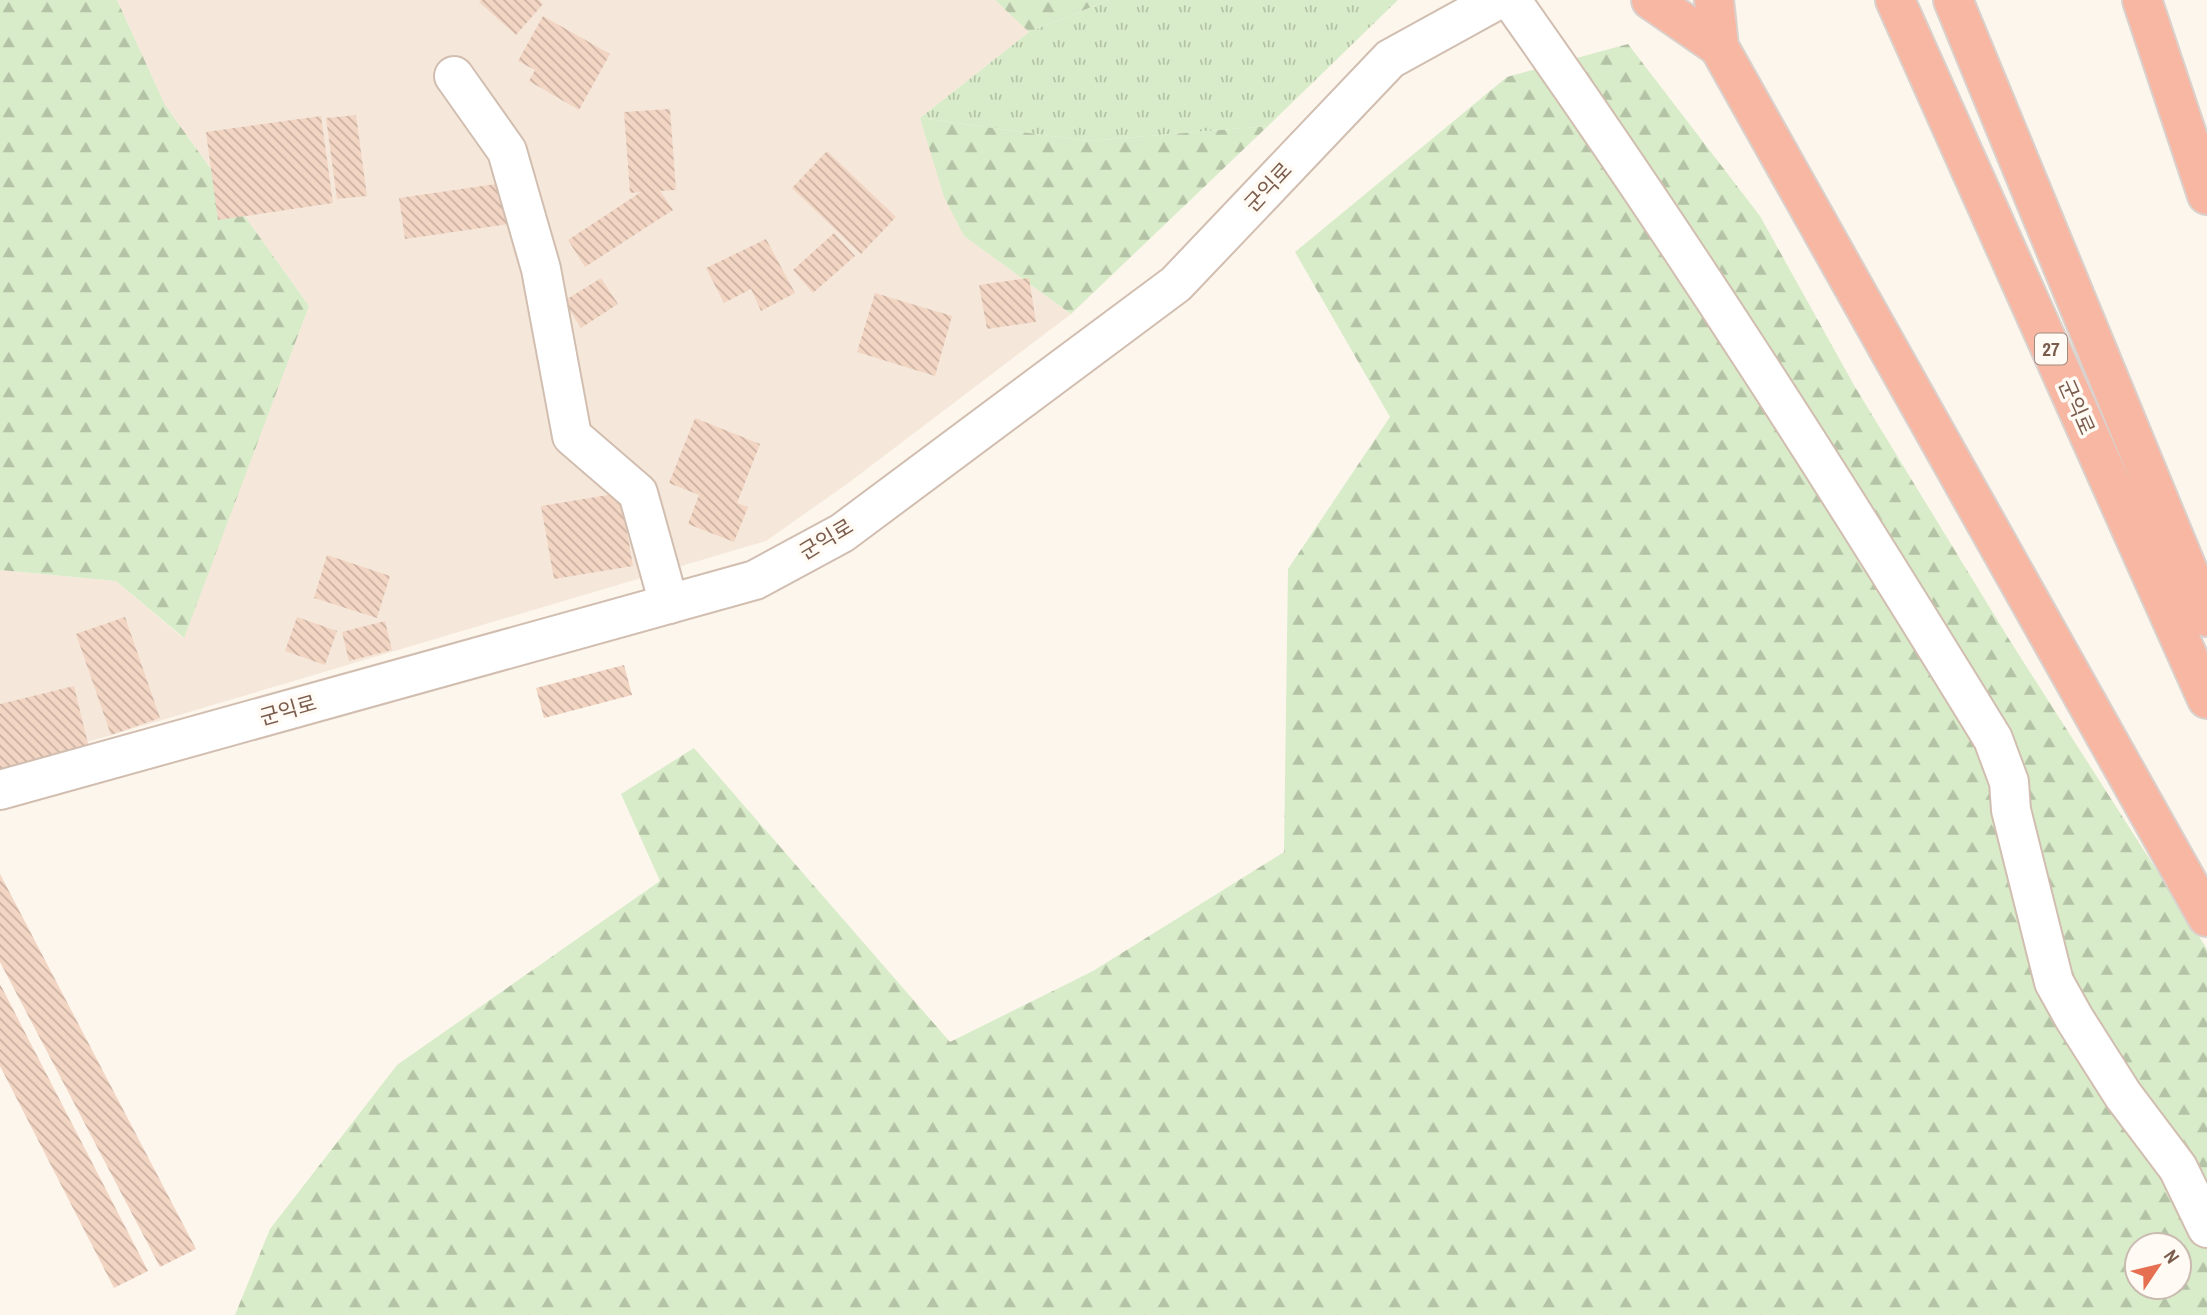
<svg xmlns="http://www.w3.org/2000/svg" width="2207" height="1315" viewBox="0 0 2207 1315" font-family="'Archivo Narrow','Noto Sans KR',sans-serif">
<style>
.residential{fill:#f5e8da}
.grass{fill:url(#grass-tufts)}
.forest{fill:url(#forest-firs);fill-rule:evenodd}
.building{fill:url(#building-back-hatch)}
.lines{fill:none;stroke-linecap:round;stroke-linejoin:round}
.minor-casing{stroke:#d1beb0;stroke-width:42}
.highway-casing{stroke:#dad1cd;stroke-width:42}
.minor{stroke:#fff;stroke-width:38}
.highway{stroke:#f7b7a3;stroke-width:38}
.labels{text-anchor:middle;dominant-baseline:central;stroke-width:7;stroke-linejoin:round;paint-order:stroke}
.shield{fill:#fffaf3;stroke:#a28b7f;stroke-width:2}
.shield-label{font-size:19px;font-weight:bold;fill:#7a5c4d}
.street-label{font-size:21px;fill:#7a5c4d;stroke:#fffaf3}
</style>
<defs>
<pattern id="grass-tufts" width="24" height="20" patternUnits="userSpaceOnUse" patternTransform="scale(1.75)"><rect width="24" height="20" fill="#d8ecc9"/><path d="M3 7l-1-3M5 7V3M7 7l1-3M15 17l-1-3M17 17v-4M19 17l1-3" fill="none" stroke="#b4c2a5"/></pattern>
<pattern id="forest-firs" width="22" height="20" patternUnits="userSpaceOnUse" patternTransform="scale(1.75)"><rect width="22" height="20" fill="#d8ecc9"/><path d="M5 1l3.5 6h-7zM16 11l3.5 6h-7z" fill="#b4c2a5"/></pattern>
<pattern id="building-back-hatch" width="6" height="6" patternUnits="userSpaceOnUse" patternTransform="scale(1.75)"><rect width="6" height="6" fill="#f3d5c3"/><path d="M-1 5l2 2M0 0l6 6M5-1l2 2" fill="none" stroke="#cab0a1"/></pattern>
</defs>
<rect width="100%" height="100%" fill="#fdf6ec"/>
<polygon class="residential" points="117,0 995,0 1029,32 920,118 964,236 1071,314 847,484 766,541 0,768 0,570 116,581 183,638 309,306 165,105"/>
<polygon class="grass" points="1109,0 1398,0 1268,126 1088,141 920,118 1029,32"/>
<g class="forest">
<polygon points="0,0 117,0 165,105 309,306 184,638 116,581 0,570"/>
<polygon points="995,0 1109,0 1029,32"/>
<path d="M1628,44L1760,216L1855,387L2012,644L2207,949V1315H235L270,1229L397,1065L660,881L621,794L694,748L950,1042L1093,971L1284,852L1288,569L1390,417L1295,252L1507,77ZM2137,1245H2179V1287H2137Z"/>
<polygon points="920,118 1088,141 1268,126 1071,314 964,236 944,197"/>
</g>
<g class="building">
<polygon points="481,0 539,0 543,4 516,35 479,2"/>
<polygon points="543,16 610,54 579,110 529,81 535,70 518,61"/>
<polygon points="670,109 676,190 660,191 673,210 585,267 568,240 641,192 630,193 624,112"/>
<polygon points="356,115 367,196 337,199 326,118"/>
<polygon points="321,116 333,203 218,220 206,132"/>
<polygon points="827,151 896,217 861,254 792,188"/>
<polygon points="503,183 509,224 405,239 399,198"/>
<polygon points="834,233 855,256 813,293 793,270"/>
<polygon points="766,239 795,293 761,311 751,289 724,303 706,268"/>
<polygon points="601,278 618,304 581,328 564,301"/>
<polygon points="1029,278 1036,322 987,329 979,285"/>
<polygon points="875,293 952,316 935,376 857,352"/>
<polygon points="695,418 760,444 737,503 748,507 734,542 688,524 699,495 669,483"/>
<polygon points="620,493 633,566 554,579 541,506"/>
<polygon points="327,555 390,576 377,618 314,598"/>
<polygon points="125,617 160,718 111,735 76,634"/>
<polygon points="297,617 337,631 325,665 285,651"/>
<polygon points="385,621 392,650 349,661 342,632"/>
<polygon points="624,665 632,695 544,718 536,688"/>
<polygon points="74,686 89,748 0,769 0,704"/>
<polygon points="0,874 196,1249 160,1267 0,962"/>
<polygon points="0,984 148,1271 114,1288 0,1066"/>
</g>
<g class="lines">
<g class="minor-casing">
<g id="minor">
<path d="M1511,0C1681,240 1839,488 1993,739L2009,782L2011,810L2054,982L2074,1018L2123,1095L2178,1168L2207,1228"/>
<polyline points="454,76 507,151 541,269 572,436 638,493 669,604"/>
<polyline points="0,790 755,580 842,533 1176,284 1390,59 1497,0"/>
</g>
</g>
<g class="highway-casing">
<g id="highway">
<polyline points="1651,0 1719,47"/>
<polyline points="1714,0 1719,47 2207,917"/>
<polyline points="1895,0 2207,699"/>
<polyline points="1953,0 2207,617"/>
<polyline points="2142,0 2207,195"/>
</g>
</g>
<use href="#minor" class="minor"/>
<use href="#highway" class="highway"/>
</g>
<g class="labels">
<rect class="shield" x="2035" y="333.5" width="32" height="31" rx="5"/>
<g class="shield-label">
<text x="2051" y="349">27</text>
</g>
<g class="street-label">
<text transform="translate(1268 187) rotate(-47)">군익로</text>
<text transform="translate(2077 407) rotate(66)">군익로</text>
<text transform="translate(826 539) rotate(-31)">군익로</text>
<text transform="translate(288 710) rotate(-16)">군익로</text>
</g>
</g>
<g transform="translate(2158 1266) rotate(55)"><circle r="33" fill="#fffaf3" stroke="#cabbb1" stroke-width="2"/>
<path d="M0-5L12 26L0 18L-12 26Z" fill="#e76f51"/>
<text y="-10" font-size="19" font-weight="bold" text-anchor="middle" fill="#7a5c4d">N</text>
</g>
</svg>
